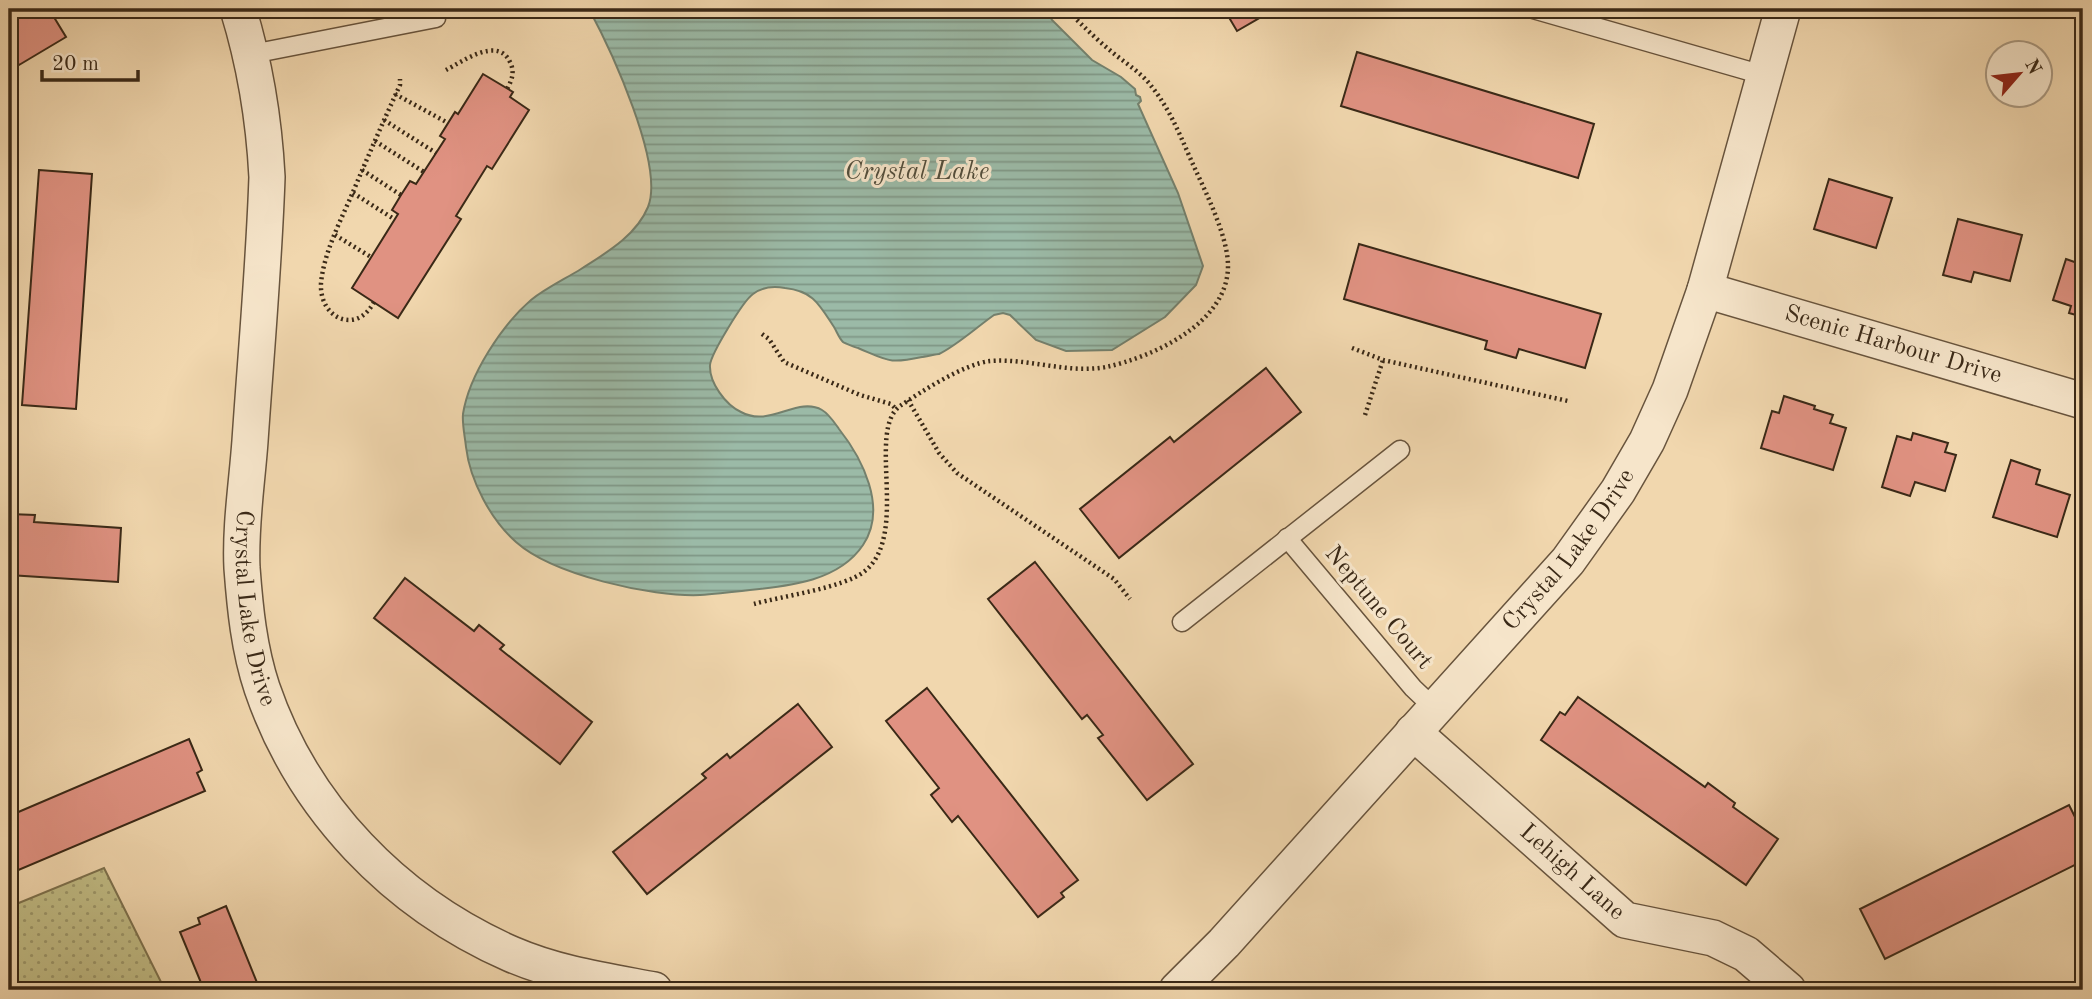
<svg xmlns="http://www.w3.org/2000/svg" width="2092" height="999" viewBox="0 0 2092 999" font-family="'Old Standard TT',serif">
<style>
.grass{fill:url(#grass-dots);stroke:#7e724e;stroke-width:2}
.water{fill:url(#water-rules);stroke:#74806d;stroke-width:2}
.building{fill:#e09282;stroke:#3a2917;stroke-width:2}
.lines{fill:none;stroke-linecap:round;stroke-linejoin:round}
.service-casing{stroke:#68543d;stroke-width:21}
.minor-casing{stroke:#68543d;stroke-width:38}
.path{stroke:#3a2917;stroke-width:4.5;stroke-dasharray:2 3.5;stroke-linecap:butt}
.service{stroke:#f6e5ca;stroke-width:18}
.minor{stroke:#f6e5ca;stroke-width:35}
.labels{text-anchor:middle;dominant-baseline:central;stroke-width:6;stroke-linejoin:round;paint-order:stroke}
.street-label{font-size:24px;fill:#3a2917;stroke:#f6e5ca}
.water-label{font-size:26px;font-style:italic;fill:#524d3b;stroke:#f6e5ca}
</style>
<defs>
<pattern id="grass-dots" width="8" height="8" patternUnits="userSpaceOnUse" patternTransform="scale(1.75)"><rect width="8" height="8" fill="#c1bc85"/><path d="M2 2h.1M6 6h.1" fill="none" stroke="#9e996c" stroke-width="1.8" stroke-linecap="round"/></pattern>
<pattern id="water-rules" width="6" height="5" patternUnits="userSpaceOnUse" patternTransform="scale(1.75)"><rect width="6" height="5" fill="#9bbaa7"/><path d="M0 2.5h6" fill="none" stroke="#7f9787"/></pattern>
</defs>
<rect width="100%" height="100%" fill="#f1d7ae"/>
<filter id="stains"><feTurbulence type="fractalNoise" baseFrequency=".00286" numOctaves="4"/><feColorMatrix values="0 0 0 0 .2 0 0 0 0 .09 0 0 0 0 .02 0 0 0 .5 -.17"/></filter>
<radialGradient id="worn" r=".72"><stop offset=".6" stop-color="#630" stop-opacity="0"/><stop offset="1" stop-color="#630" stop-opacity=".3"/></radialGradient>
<polygon class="grass" points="104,868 165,990 9,990 9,907"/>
<path class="water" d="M589,9H1046L1052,20L1092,60L1121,77L1135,89L1136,95L1140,97L1141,101L1138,104L1178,193L1203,266L1196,285L1165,317L1112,350L1066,351L1036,340L1010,315L1003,313L994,315C977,327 956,346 939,354C938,354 923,357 922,357C889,364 889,361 858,348C857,348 844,343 843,342C839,338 837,332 834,327C819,304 813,291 785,288C774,286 762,287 753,294C743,301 711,354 710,365C709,383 726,405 741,412C770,428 797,396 822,410C829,414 834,422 839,429C862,458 888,508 863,545C839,581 790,586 750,590C733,592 716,594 700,595C651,597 553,575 516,542C491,520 470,481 466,447C465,437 462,424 463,414C469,375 502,325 531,300C546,288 565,279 581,269C606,253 636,236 648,207C665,165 610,48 589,9Z"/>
<g class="building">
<polygon points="9,9 49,9 66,37 19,65 9,49"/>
<polygon points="1224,9 1275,9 1237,31"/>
<polygon points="1357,52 1594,124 1578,178 1341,106"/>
<polygon points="483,74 513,92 510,97 529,110 492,169 487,166 456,216 461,219 398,318 352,288 398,214 392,210 401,195 410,181 416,184 445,139 440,136 455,112 458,114"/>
<polygon points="39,170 92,174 76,409 22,405"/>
<polygon points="1829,179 1892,198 1876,248 1814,229"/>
<polygon points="1958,219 2022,235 2010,281 1974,272 1971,282 1943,275"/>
<polygon points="1359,244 1601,314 1585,368 1519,349 1516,358 1485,349 1487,341 1344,299"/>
<polygon points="2066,259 2083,265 2083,317 2069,313 2071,306 2053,300"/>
<polygon points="1266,368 1301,412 1119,558 1080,509 1170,437 1174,442"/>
<polygon points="1784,396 1815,406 1814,409 1833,415 1830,423 1846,428 1833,470 1761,448 1772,411 1779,413"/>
<polygon points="1913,433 1948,443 1945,452 1956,455 1945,491 1915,482 1910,496 1882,487 1897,436 1911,440"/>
<polygon points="2011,460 2040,470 2036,484 2070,495 2057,537 1993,517"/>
<polygon points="9,514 35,515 34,522 121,528 118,582 9,575"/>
<polygon points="1035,562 1193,764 1147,800 1098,738 1103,735 1087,715 1082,719 988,599"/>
<polygon points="405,578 474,631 479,625 504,645 500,649 592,722 560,764 374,618"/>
<polygon points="927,688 1078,880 1061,893 1064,897 1038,917 958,816 952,822 931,795 939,788 886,721"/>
<polygon points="1578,697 1705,787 1708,783 1735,803 1733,807 1778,839 1746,885 1541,740 1560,712 1565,715"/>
<polygon points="798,704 832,747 647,894 613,852 706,778 702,774 727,754 730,758"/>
<polygon points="189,739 202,770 197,773 205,791 9,874 9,816"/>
<polygon points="2069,805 2083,833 2083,861 1885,959 1860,909"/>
<polygon points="226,906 260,990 204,990 180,932 200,924 198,918"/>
</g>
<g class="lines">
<g class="service-casing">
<g id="service">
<polyline points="1533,9 1763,75"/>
<polyline points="252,54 436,18"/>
<polyline points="1287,538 1413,688 1434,708"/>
<polyline points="1182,622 1400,450"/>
</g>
</g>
<g class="minor-casing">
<g id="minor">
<path id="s1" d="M238,9C255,64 264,119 267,177C264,265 256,353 250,441C247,483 240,526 242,568C245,608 249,649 262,688C303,808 395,903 511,954C557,974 606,981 654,990"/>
<path id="s2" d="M1705,290L2083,401"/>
<path id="s3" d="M1413,732L1625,920L1713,938L1746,954L1788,990"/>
<path id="s4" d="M1177,990L1224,943L1568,561L1618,491L1647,441L1670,390L1705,290L1783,9"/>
</g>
</g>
<g class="path">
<path d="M446,70C463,61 498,36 510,62C515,72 512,80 507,89"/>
<polyline points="395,94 448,123"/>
<polyline points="384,120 436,153"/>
<polyline points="375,141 424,172"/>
<polyline points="362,170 401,195"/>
<polyline points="353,193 394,219"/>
<polyline points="335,235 371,257"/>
<path d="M374,302C357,335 319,319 321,283C324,252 341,220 353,192C368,156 384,120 400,85V79"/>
<polyline points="762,334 769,339 784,362 860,395 891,404 896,409"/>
<polyline points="1352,348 1383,360 1568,401"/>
<polyline points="908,400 939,453 957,473 1114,579 1130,599"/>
<polyline points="1365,415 1383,360"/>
<path d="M754,604C782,596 844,588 865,571C910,534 866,431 900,406C922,391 964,364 990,361C1029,358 1067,374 1106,367C1153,357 1228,323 1228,266C1228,238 1208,197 1196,171C1183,143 1172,112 1152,87C1142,73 1125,63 1112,52C1096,39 1081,24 1066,9"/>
</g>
<use href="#service" class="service"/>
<use href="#minor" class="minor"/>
</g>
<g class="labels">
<g class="street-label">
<text stroke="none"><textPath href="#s2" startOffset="196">Scenic Harbour Drive</textPath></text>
<text stroke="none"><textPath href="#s4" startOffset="590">Crystal Lake Drive</textPath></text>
<text stroke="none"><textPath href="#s1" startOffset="604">Crystal Lake Drive</textPath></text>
<text transform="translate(1378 608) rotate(50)">Neptune Court</text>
<text stroke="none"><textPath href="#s3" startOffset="212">Lehigh Lane</textPath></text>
</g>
<g class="water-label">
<text x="917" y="172">Crystal Lake</text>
</g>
</g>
<rect width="2092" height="999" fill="none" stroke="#f1d7ae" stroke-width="35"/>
<rect x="10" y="10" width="2071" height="978" fill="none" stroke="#3a2917" stroke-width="3.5"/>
<rect x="18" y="18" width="2057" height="964" fill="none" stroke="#3a2917" stroke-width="2"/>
<g transform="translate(2019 74) rotate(62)"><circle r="33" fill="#f6e5ca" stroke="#ab9a82" stroke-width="2"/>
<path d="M0-5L12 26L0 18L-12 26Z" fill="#8f2418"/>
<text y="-10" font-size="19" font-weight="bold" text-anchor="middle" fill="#3a2917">N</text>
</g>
<path d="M42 70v10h96v-10" fill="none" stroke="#3a2917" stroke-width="3.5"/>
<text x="52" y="70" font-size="21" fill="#3a2917" stroke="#f6e5ca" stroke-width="5" paint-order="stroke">20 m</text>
<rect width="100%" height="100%" filter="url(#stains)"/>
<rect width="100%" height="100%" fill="url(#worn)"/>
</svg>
